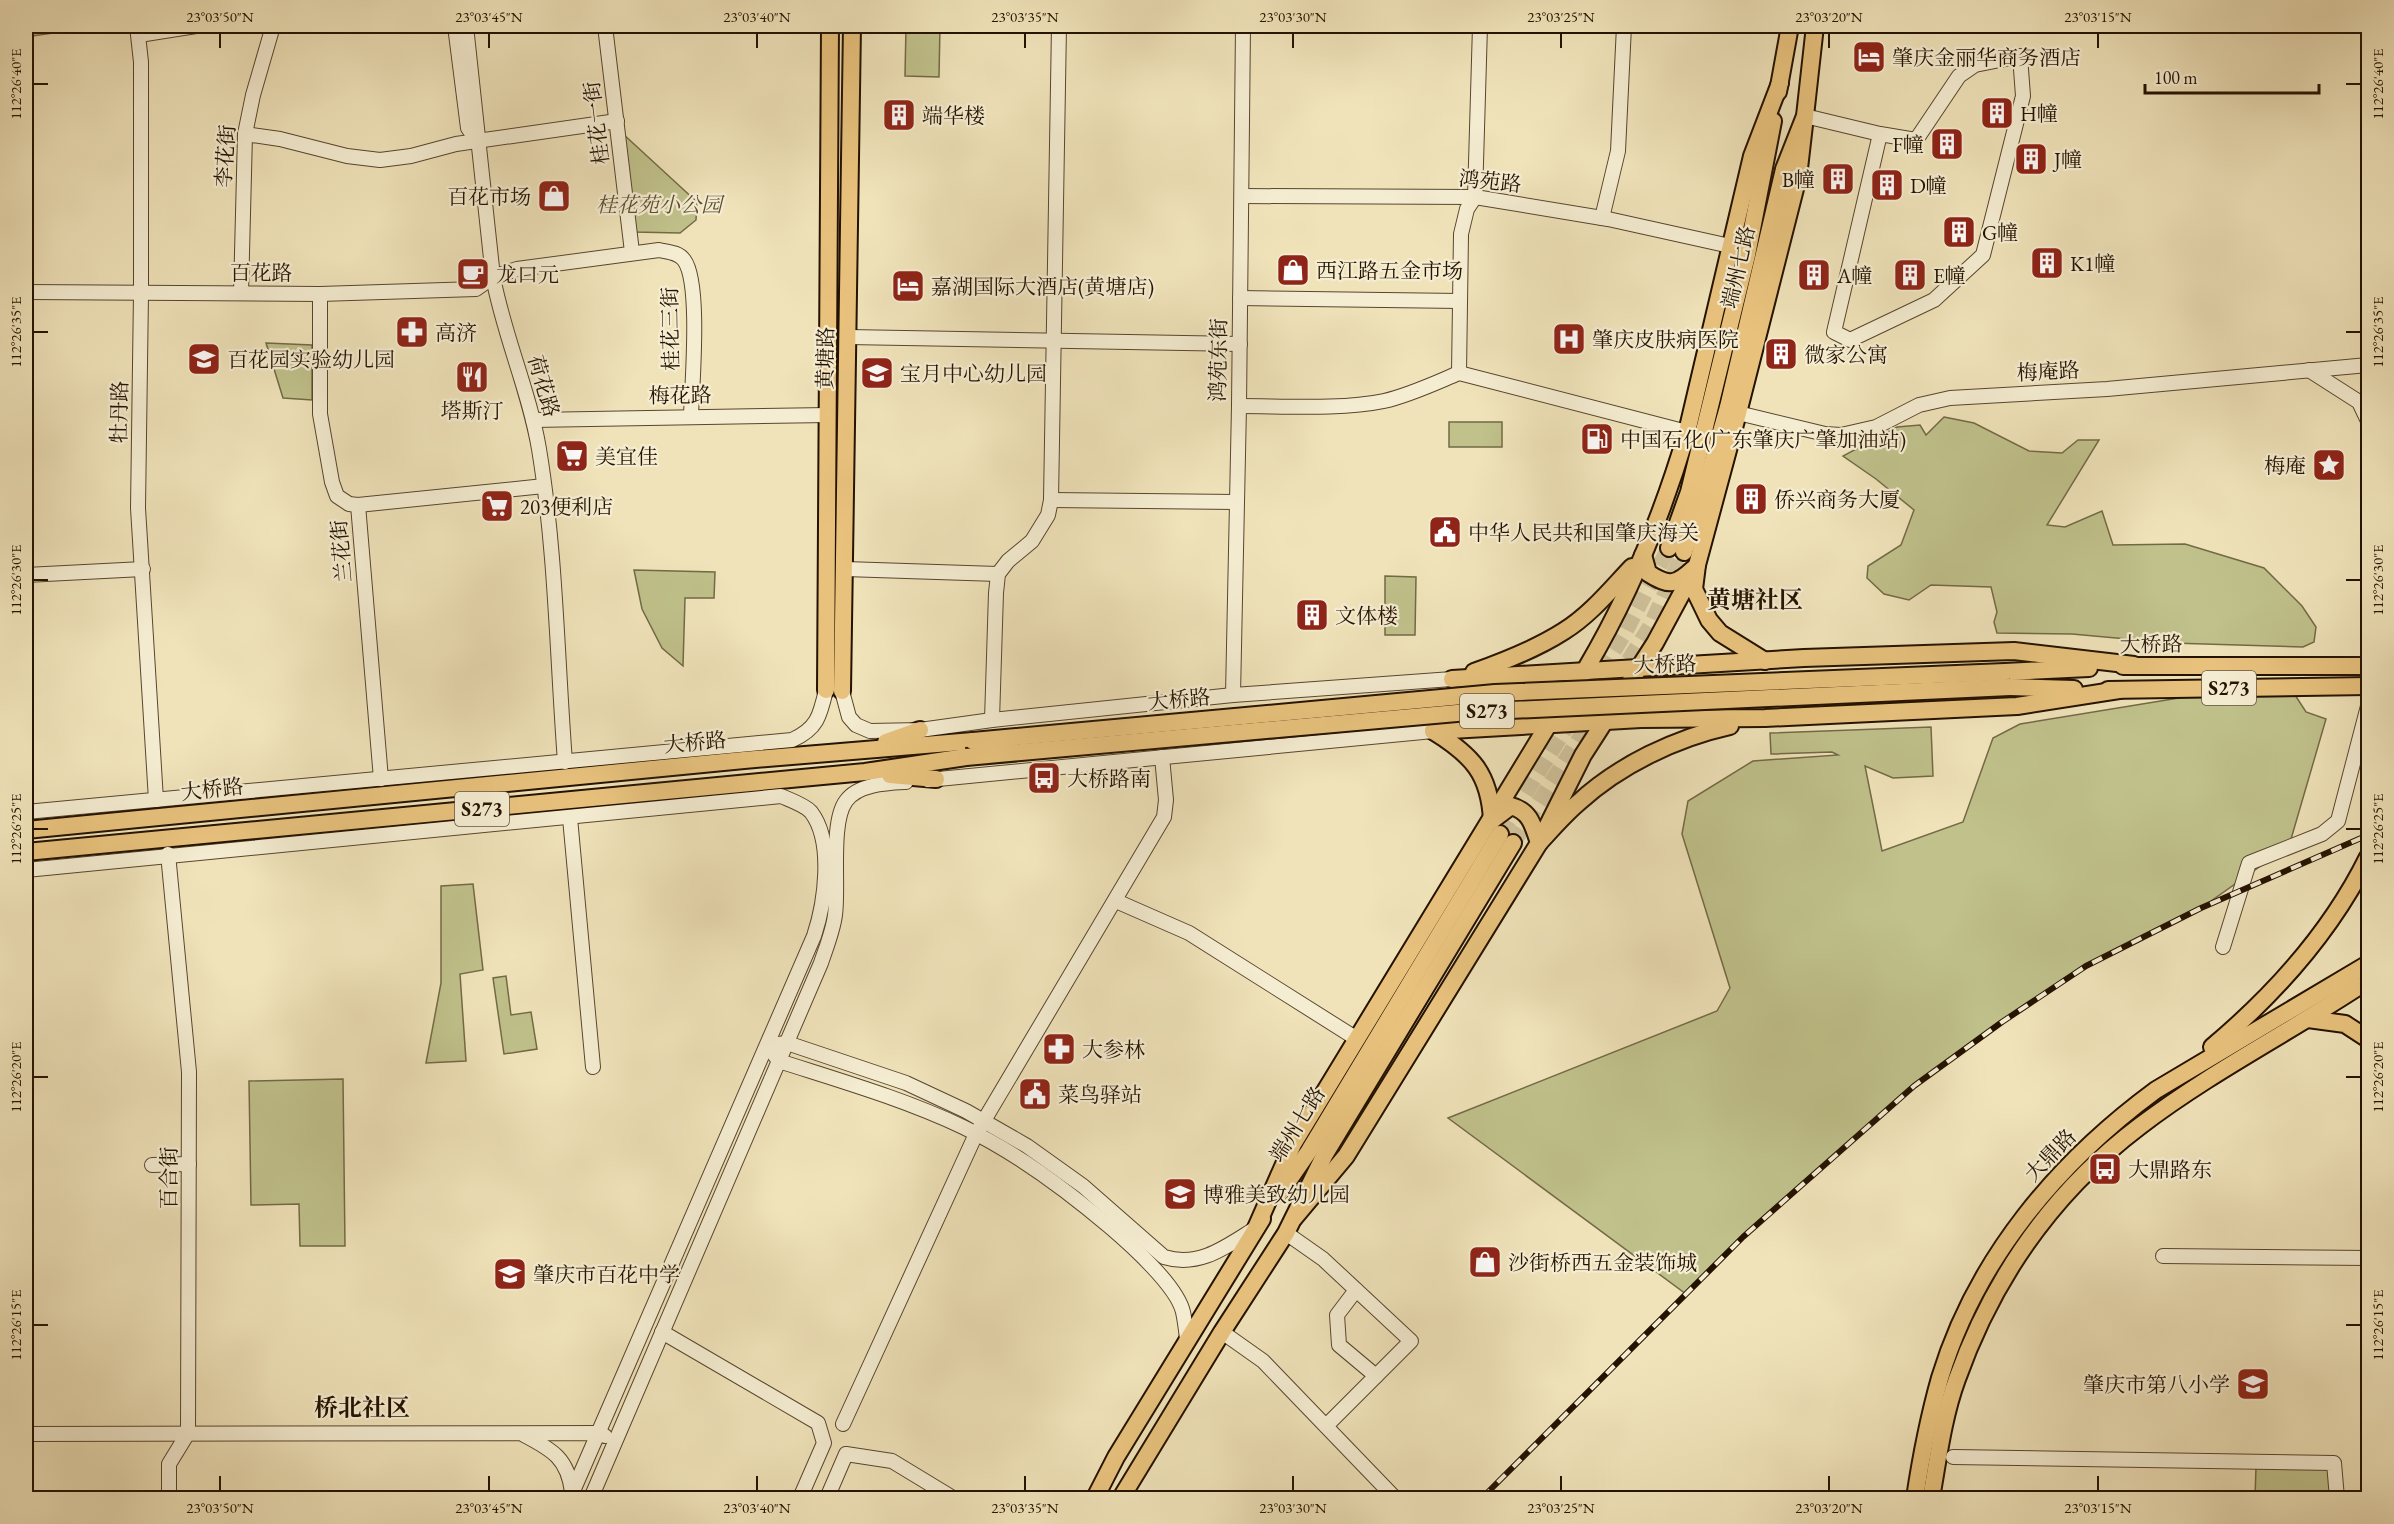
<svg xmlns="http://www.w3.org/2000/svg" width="2394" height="1524" viewBox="0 0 2394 1524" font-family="'EB Garamond','Noto Serif SC',serif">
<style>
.green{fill:#c0c18b;stroke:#726a46;stroke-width:1.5}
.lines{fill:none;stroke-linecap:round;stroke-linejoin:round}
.major-tunnel{stroke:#d1c49e;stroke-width:16;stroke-dasharray:16 8;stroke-linecap:butt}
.minor-casing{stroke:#57462e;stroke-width:16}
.major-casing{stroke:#241200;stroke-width:20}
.minor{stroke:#f5edd2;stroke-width:14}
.major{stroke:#e8c27d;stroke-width:16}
.rail-casing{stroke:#241200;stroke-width:6}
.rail{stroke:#f5edd2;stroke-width:4;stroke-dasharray:11;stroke-linecap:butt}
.major-bridge-casing{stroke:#241200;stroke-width:20;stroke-linecap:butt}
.major-bridge{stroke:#e8c27d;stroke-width:16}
.ticks{fill:none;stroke:#241200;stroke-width:2}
.labels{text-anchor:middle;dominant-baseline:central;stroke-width:4.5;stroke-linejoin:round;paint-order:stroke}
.shield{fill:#f5edd2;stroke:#63543f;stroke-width:1.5}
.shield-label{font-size:20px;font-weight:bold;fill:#241200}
.poi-label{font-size:21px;fill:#241200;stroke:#f5edd2;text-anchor:start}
.street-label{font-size:21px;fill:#241200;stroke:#f5edd2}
.park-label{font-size:21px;font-style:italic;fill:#5b4f31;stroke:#f5edd2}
.quarter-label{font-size:24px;font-weight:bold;fill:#241200;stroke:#f5edd2}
.neatline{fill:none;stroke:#241200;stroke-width:2}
.ticks-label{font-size:15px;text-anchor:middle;fill:#241200}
</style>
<rect width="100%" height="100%" fill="#f0e3ba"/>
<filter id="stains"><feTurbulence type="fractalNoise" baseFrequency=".00333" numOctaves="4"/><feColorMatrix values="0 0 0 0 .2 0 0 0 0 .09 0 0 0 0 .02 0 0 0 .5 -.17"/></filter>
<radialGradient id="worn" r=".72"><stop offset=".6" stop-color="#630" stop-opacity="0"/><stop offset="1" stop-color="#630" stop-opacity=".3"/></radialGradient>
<g class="green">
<polygon points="26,26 74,26 75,30 26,37"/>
<polygon points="906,26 940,26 939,77 905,76"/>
<polygon points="622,133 697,202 696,220 680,233 634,232"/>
<polygon points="266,343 312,345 312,400 283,398"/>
<polygon points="1944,417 1974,423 2029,451 2062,453 2078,440 2099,440 2047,525 2065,527 2102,511 2113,545 2185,544 2264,568 2302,606 2316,627 2314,642 2303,647 2171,643 2072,634 1997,633 1994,622 1997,612 1991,587 1931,585 1909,600 1884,594 1867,578 1868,566 1901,545 1914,510 1876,479 1843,456 1897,427 1920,425 1926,435"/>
<rect x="1449" y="422" width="53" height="25"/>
<polygon points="634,570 715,572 714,598 685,598 683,666 662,648 642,609"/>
<polygon points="1385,576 1416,577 1415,635 1385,635"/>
<polygon points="2295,695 2306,712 2326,719 2289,846 2201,908 2086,966 2002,1022 1914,1086 1743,1237 1686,1294 1448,1118 1717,1011 1730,988 1682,834 1688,801 1753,761 1838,755 1832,752 1771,754 1770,733 1931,727 1933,776 1893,778 1865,766 1882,851 1963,822 1993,738 2020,724 2185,697"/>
<polygon points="473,884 483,970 460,974 466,1061 426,1063 441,983 441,886"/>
<polygon points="506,976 511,1015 531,1012 537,1049 504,1054 493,978"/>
<polygon points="343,1079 345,1246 300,1246 299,1204 251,1205 249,1081"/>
<polygon points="2256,1467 2331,1468 2331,1498 2255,1498"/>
</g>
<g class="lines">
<g class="major-tunnel">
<polyline points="1500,834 1624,634 1669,548"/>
<polyline points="1513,843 1650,627 1684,552"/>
</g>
<g class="minor-casing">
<g id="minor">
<polyline points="137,26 141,62 141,293 138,508 156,800"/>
<polyline points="455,26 468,128 477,141"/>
<path d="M466,26L493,277C504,336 529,390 539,449C556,552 557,657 565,762"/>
<polyline points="605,26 632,252"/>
<polyline points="139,35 196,26"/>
<polyline points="1805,116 1880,134 1916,140 1959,76 1975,65 2020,56 2023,96 1983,255 1934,300 1850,340 1834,332 1880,134"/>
<polyline points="245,134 280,139 347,156 380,160 411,156 456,144 617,121"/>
<polyline points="1242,196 1475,197 1608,219 1730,246"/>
<polyline points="1602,218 1618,151 1624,26"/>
<path d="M26,292L320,294L476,289L493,277L517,269L659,250C668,252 678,252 684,260C701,282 692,385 691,416"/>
<polyline points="241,293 245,134 253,95 273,26"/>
<polyline points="320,294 320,414 332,482 337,496 349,504 358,505 544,486"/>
<polyline points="1240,298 1460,301"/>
<polyline points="848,337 1240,344"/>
<polyline points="2309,370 2359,402 2368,421"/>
<polyline points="1459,373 1461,234 1467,209 1475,197 1480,26"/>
<path d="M1239,406C1284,406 1341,410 1384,401C1410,395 1435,383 1459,373L1687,432"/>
<polyline points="1738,413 1825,434 1841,435 1876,427 1919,405 1950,398 2107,389 2368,365"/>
<polyline points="533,420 828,415"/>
<polyline points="1051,500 1236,502"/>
<polyline points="358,505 381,779"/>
<polyline points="845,569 998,574"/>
<polyline points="26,575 143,569"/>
<polyline points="842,691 849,717 856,725 870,731 920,730 992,720 1233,695 1452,679"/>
<polyline points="1233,695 1239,406 1243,26"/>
<polyline points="992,720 996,593 998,574 1008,561 1032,541 1048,515 1051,500 1059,26"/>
<polyline points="928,780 1433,731"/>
<path d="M26,812L792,740C817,729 820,716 826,690"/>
<polyline points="570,818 593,1067"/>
<polyline points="168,854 189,1072 188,1433 169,1464 169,1498"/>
<path d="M26,870L781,796C790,800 805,805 811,812C834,842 825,903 814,936L570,1498"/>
<polyline points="1116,901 1189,933 1357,1039"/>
<polyline points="2223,947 2249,863 2322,834 2338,821 2368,706"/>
<path d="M778,1044L787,1043L906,1083L966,1111L1027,1146L1083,1186L1164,1257C1200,1268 1227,1246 1256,1228"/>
<path d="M773,1053L779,1061C841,1081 904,1099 963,1127C1017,1153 1064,1188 1110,1227C1130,1244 1177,1286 1183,1312C1185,1321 1186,1330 1187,1339"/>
<polyline points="152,1165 189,1164"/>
<polyline points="1286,1233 1323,1259 1411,1341 1326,1426"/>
<polyline points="2163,1256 2368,1258"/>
<polyline points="1356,1290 1337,1315 1339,1345 1376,1376"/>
<polyline points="662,1332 818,1423 824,1443 800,1498"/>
<polyline points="1222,1332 1263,1361 1395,1498"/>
<polyline points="843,1424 976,1134 1164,817 1166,800 1162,757"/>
<polyline points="26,1434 599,1433 605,1436"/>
<path d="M524,1435C553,1450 568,1459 572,1492"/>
<polyline points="1953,1457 2334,1463 2337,1498"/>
<path d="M591,1498L821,963C826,948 833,931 835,915C839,887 830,822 846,801C858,784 887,783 906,782"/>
<polyline points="827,1498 846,1454 892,1461 953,1498"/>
</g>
</g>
<g class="major-casing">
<g id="major">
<polyline points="1778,92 1790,26"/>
<polyline points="1669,548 1689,492 1703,435 1747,255 1773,121"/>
<polyline points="1684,552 1706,485 1728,407 1784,169 1805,116 1815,26"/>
<path d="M1643,555L1648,573C1668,586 1675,586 1693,569"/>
<polyline points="1765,661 1720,633 1709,620 1694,589 1697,565 1738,413 1798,177 1805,116"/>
<polyline points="2123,666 2368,666"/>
<path d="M1474,672C1505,661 1536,649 1564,631C1590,615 1611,589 1632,567"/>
<polyline points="2005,672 2089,668"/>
<polyline points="1452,679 1804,658 2014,651 2134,665"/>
<polyline points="2010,687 2074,689"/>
<polyline points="826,690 830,26"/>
<polyline points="2108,690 2368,686"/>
<polyline points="842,691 852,26"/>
<polyline points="1433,731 1641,719 1765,718 2017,706 2119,690"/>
<path d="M1433,731C1472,755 1490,774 1492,821"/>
<polyline points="886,742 920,730"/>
<polyline points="890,775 936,779"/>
<path d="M1495,818L1511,806C1530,811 1533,825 1539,843C1552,829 1564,815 1578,803C1619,765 1676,738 1730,726"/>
<polyline points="26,830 744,760 973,741"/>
<polyline points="26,852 865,772 966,757"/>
<polyline points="2308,1019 2345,1024 2368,1039"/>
<path d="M2212,1047C2275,994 2331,932 2368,857"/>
<polyline points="1280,1193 1309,1151 1500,834"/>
<polyline points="1294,1218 1346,1156 1539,843 1583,755 1655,643 1697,565"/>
<path d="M1256,1228L1293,1144L1548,725C1561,706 1575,687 1587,667C1630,594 1663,513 1687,432L1752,156L1780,83"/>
<polyline points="1095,1498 1116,1457 1262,1219"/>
<polyline points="1121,1498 1222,1332 1286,1233 1325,1154 1513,843"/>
<path d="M1915,1498C1921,1458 1929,1417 1940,1378C1976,1259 2057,1163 2156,1090L2368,964"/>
<path d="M1931,1498C1938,1459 1943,1417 1957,1379C1993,1278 2054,1191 2140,1126C2208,1074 2286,1034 2358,987L2368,984"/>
</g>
</g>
<use href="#minor" class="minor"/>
<use href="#major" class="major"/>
<g class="rail-casing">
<polyline id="rail" points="1482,1498 1743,1237 1914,1086 2002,1022 2086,966 2201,908 2368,835"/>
</g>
<use href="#rail" class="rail"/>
<g class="major-bridge-casing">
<g id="major-bridge">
<polyline points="973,741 1495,693 2005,672"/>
<polyline points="966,757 1468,712 2010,687"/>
</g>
</g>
<use href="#major-bridge" class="major-bridge"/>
</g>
<path class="ticks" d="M220,33V48M489,33V48M757,33V48M1025,33V48M1293,33V48M1561,33V48M1829,33V48M2098,33V48M33,84H48M2346,84H2361M33,332H48M2346,332H2361M33,580H48M2346,580H2361M33,829H48M2346,829H2361M33,1077H48M2346,1077H2361M33,1325H48M2346,1325H2361M220,1476V1491M489,1476V1491M757,1476V1491M1025,1476V1491M1293,1476V1491M1561,1476V1491M1829,1476V1491M2098,1476V1491"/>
<defs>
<g id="hotel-square" transform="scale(1.725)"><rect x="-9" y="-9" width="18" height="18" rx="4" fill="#8f2418" stroke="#f5edd2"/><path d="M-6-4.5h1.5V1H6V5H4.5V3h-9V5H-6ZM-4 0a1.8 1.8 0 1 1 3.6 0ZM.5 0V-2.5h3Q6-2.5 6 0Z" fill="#fff"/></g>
<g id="building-square" transform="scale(1.725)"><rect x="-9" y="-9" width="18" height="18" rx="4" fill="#8f2418" stroke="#f5edd2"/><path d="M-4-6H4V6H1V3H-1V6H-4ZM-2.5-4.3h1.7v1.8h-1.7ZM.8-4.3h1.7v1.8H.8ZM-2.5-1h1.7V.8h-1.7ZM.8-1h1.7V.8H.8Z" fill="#fff"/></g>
<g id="shop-square" transform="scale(1.725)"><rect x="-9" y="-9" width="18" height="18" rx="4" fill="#8f2418" stroke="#f5edd2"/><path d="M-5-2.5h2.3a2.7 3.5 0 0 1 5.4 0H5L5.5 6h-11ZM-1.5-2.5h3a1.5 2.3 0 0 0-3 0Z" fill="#fff"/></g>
<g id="cafe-square" transform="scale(1.725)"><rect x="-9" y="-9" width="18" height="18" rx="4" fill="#8f2418" stroke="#f5edd2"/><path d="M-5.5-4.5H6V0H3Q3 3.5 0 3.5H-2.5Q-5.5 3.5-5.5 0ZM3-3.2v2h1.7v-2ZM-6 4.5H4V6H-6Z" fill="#fff"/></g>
<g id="pharmacy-square" transform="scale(1.725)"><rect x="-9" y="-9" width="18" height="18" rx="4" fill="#8f2418" stroke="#f5edd2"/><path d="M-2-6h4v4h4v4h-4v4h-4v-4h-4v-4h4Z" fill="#fff"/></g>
<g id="hospital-square" transform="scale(1.725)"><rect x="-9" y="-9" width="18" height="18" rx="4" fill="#8f2418" stroke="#f5edd2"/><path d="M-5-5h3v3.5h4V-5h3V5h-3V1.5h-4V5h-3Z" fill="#fff"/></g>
<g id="school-square" transform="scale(1.725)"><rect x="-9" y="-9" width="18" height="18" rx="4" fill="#8f2418" stroke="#f5edd2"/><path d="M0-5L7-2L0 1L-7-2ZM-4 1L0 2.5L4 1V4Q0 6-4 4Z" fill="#fff"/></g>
<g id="restaurant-square" transform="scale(1.725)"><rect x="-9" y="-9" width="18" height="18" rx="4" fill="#8f2418" stroke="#f5edd2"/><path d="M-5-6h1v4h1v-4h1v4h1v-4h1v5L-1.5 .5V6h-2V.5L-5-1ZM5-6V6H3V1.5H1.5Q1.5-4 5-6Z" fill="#fff"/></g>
<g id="fuel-square" transform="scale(1.725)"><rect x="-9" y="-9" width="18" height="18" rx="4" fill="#8f2418" stroke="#f5edd2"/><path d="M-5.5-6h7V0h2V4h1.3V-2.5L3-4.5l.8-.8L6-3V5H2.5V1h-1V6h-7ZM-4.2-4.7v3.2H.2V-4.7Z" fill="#fff"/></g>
<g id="supermarket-square" transform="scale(1.725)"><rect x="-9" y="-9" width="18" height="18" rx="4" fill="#8f2418" stroke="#f5edd2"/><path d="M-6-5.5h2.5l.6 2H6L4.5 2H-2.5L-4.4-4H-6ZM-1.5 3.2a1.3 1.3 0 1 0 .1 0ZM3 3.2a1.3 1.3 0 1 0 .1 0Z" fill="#fff"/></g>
<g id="sight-square" transform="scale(1.725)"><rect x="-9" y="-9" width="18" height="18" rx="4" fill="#8f2418" stroke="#f5edd2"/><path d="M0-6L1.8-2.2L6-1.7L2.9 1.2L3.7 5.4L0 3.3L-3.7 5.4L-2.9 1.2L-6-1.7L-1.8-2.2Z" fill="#fff"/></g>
<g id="civic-square" transform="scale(1.725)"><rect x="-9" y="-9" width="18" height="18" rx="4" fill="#8f2418" stroke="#f5edd2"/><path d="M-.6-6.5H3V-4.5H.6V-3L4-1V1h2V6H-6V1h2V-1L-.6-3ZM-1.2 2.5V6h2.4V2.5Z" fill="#fff"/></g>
<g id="bus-square" transform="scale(1.725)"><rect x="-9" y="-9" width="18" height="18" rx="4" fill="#8f2418" stroke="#f5edd2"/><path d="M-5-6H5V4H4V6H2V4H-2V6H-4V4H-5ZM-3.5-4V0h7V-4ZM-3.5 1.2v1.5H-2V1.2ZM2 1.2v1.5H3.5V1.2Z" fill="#fff"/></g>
</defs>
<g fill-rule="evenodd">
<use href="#hotel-square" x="1869" y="57"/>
<use href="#building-square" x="1997" y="113"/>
<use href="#building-square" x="899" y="115"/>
<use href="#building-square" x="1947" y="144"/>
<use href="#building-square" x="2031" y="159"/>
<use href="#building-square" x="1838" y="179"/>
<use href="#building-square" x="1887" y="185"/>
<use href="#shop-square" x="554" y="196"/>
<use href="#building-square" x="1959" y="232"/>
<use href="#building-square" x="2047" y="263"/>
<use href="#shop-square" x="1293" y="270"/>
<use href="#cafe-square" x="473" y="274"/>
<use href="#building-square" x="1814" y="275"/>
<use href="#building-square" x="1910" y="275"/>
<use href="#hotel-square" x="908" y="286"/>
<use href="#pharmacy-square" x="412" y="332"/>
<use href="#hospital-square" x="1569" y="339"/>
<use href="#building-square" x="1781" y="354"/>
<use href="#school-square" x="204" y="359"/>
<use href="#school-square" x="877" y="373"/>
<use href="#restaurant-square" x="472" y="377"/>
<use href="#fuel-square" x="1597" y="439"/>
<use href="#supermarket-square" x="572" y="456"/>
<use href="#sight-square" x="2329" y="465"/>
<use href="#building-square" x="1751" y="499"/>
<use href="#supermarket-square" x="497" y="506"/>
<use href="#civic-square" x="1445" y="532"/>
<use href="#building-square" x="1312" y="615"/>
<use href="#bus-square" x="1044" y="778"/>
<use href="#pharmacy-square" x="1059" y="1049"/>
<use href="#civic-square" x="1035" y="1094"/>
<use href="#bus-square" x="2105" y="1169"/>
<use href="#school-square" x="1180" y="1194"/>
<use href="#shop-square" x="1485" y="1262"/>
<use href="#school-square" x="510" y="1274"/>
<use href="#school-square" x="2253" y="1384"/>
</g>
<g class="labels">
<g class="shield">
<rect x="2202" y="671" width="54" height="34" rx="4.5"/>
<rect x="1460" y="694" width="54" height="34" rx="4.5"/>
<rect x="455" y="792" width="54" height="34" rx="4.5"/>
</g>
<g class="shield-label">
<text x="2229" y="688">S273</text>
<text x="1487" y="711">S273</text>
<text x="482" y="809">S273</text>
</g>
<g class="poi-label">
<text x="1892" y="57">肇庆金丽华商务酒店</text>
<text x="2020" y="113">H幢</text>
<text x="922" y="115">端华楼</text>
<text x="1924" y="144" text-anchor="end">F幢</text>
<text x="2054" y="159">J幢</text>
<text x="1815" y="179" text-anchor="end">B幢</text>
<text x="1910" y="185">D幢</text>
<text x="531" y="196" text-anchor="end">百花市场</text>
<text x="1982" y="232">G幢</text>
<text x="2070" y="263">K1幢</text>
<text x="1316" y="270">西江路五金市场</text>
<text x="496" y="274">龙口元</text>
<text x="1837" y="275">A幢</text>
<text x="1933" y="275">E幢</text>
<text x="931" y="286">嘉湖国际大酒店(黄塘店)</text>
<text x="435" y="332">高济</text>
<text x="1592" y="339">肇庆皮肤病医院</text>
<text x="1804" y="354">微家公寓</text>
<text x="227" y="359">百花园实验幼儿园</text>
<text x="900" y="373">宝月中心幼儿园</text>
<text x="472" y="410" text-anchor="middle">塔斯汀</text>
<text x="1620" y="439">中国石化(广东肇庆广肇加油站)</text>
<text x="595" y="456">美宜佳</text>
<text x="2306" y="465" text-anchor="end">梅庵</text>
<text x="1774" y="499">侨兴商务大厦</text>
<text x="520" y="506">203便利店</text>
<text x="1468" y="532">中华人民共和国肇庆海关</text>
<text x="1335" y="615">文体楼</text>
<text x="1067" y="778">大桥路南</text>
<text x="1082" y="1049">大参林</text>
<text x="1058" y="1094">菜鸟驿站</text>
<text x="2128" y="1169">大鼎路东</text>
<text x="1203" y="1194">博雅美致幼儿园</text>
<text x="1508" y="1262">沙街桥西五金装饰城</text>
<text x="533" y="1274">肇庆市百花中学</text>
<text x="2230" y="1384" text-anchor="end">肇庆市第八小学</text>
</g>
<g class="street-label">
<text transform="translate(596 123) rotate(-97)">桂花一街</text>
<text transform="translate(225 156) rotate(-86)">李花街</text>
<text transform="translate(1490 181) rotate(6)">鸿苑路</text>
<text transform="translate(1738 267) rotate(-77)">端州七路</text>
<text x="261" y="272">百花路</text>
<text transform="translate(670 329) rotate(-91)">桂花三街</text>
<text transform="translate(825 358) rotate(-89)">黄塘路</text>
<text transform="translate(1218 360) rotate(-89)">鸿苑东街</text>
<text transform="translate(2048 371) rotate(-3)">梅庵路</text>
<text transform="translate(544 386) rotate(74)">荷花路</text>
<text transform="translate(680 395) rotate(-1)">梅花路</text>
<text transform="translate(119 412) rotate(-89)">牡丹路</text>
<text transform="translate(341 551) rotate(-95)">兰花街</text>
<text transform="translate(2151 644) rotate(-1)">大桥路</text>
<text transform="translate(1665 664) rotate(-2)">大桥路</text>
<text transform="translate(1179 699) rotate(-5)">大桥路</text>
<text transform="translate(695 742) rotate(-5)">大桥路</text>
<text transform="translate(212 789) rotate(-6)">大桥路</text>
<text transform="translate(1297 1124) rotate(-58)">端州七路</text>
<text transform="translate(2050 1155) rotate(-46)">大鼎路</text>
<text transform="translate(168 1178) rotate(-90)">百合街</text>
</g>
<g class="park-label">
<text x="659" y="204">桂花苑小公园</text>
</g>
<g class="quarter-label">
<text x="1755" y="599">黄塘社区</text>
<text x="362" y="1407">桥北社区</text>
</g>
</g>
<rect width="2394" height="1524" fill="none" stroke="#f0e3ba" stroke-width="66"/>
<path d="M2145 84v9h174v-9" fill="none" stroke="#241200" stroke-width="3"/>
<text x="2154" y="84" font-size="18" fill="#241200" stroke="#f5edd2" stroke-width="4.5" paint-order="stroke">100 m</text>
<rect x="33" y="33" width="2328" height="1458" class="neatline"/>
<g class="ticks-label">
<text x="220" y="22">23°03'50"N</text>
<text x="489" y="22">23°03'45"N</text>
<text x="757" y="22">23°03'40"N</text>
<text x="1025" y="22">23°03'35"N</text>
<text x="1293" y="22">23°03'30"N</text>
<text x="1561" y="22">23°03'25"N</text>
<text x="1829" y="22">23°03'20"N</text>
<text x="2098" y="22">23°03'15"N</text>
<text transform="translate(2378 84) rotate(-90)" y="5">112°26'40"E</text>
<text transform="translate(16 84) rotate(-90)" y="5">112°26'40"E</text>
<text transform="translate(2378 332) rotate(-90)" y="5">112°26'35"E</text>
<text transform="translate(16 332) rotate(-90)" y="5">112°26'35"E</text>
<text transform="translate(2378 580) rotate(-90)" y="5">112°26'30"E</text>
<text transform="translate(16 580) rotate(-90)" y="5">112°26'30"E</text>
<text transform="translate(2378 829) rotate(-90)" y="5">112°26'25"E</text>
<text transform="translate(16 829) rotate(-90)" y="5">112°26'25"E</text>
<text transform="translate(2378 1077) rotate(-90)" y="5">112°26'20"E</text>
<text transform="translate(16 1077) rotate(-90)" y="5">112°26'20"E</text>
<text transform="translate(2378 1325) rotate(-90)" y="5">112°26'15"E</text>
<text transform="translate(16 1325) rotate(-90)" y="5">112°26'15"E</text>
<text x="220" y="1513">23°03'50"N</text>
<text x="489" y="1513">23°03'45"N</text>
<text x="757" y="1513">23°03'40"N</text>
<text x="1025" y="1513">23°03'35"N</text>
<text x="1293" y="1513">23°03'30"N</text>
<text x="1561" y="1513">23°03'25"N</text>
<text x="1829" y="1513">23°03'20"N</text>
<text x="2098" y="1513">23°03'15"N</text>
</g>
<rect width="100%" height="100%" filter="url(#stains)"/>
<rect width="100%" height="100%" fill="url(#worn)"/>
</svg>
